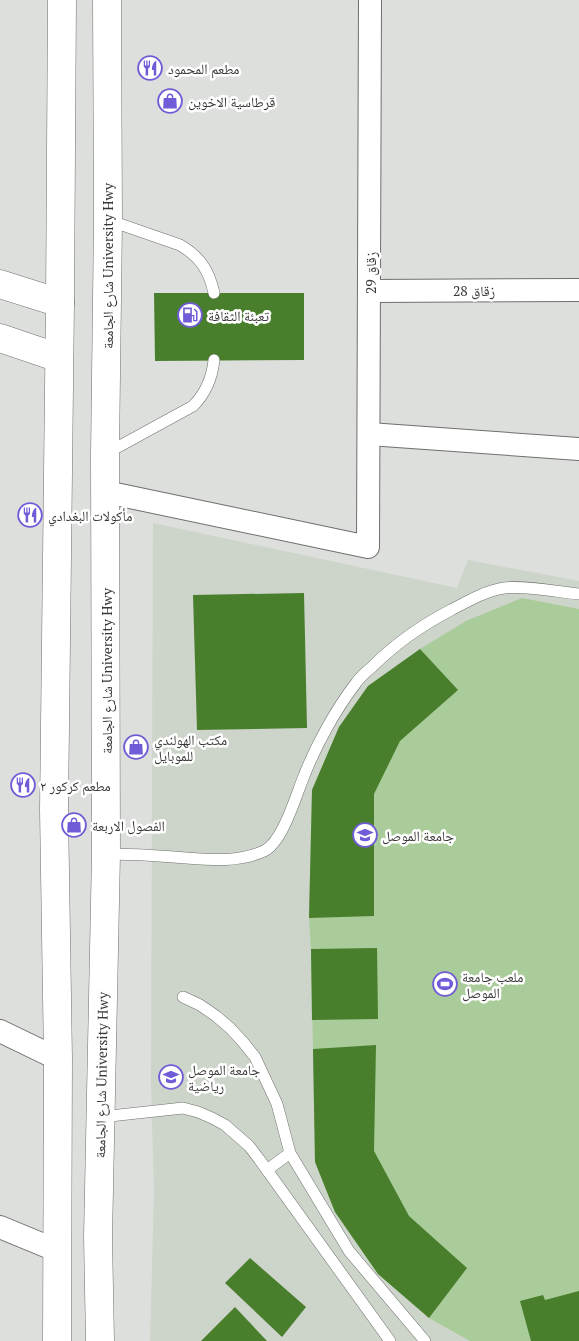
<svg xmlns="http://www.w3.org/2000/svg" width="579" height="1341" viewBox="0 0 579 1341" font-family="'PT Serif','Noto Naskh Arabic',serif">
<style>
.built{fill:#cdd4ca}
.green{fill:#a9cc9a}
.building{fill:#497f2c}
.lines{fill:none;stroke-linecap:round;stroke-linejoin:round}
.lane-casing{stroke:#6e706d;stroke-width:12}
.street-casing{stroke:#6e706d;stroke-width:24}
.secondary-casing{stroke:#6e706d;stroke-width:29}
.primary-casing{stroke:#6e706d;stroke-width:29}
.lane{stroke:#fff;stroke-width:11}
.street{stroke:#fff;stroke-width:22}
.secondary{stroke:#fff;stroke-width:28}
.primary{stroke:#fff;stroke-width:28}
.labels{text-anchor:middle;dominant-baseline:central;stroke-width:5;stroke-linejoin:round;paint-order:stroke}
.poi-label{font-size:14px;fill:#373836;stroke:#fff;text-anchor:start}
.street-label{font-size:14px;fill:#373836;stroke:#fff}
</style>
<rect width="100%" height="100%" fill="#dcdfdb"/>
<polygon class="built" points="153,523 457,588 468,560 579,581 579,1341 150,1341 154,1192 151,1083"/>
<polygon class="green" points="522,598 579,609 579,1341 470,1341 429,1318 378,1274 335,1212 315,1162 313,1049 311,949 309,918 312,790 339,727 368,686 420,649 466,621"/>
<g class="building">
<polygon points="154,293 304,293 304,360 155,361"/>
<polygon points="304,593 307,728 197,730 193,595"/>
<polygon points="420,649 458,690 400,741 374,794 374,916 309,918 312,790 339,727 368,686"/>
<polygon points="377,948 378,1019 312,1020 311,949"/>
<polygon points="376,1045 374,1151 409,1216 467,1268 429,1318 378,1274 335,1212 315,1162 313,1049"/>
<polygon points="250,1258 306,1307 282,1337 225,1283"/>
<polygon points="579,1291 579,1341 531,1341 520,1301 543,1295 545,1300"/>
<polygon points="235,1307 267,1341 201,1341"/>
</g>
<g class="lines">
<g class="lane-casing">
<g id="lane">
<path d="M108,220L180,245C200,257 209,270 214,293"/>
<path d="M107,453L193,406C206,393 212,379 214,360"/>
<path d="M106,854C129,854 151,855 174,857C204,859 236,864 264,851C283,842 296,795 304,776C316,745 336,709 356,683C360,677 366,672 372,667C395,644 422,625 451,610C468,601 485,591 504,588C524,585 558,592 579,594"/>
<polyline points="183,997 200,1005 216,1016 230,1028 243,1042 255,1057 277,1104 290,1153 349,1251 425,1341"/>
<polyline points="101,1117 183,1108 198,1112 212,1118 225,1125 249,1146 259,1159 390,1341"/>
<polyline points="267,1170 290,1153"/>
</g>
</g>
<g class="street-casing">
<g id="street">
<polyline points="370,291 579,290"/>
<polyline points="369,434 579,449"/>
<polyline points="106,492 368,547 370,0"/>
<polyline points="0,1031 58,1059"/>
<polyline points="0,1227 58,1251"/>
</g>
</g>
<g class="secondary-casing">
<g id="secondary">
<polyline points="0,284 60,303"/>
<polyline points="0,338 59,358"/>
</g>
</g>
<g class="primary-casing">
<g id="primary">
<polyline points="57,1341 58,1059 54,810 60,303 62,0"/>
<polyline points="100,1341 98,1237 106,854 105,454 108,220 107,0"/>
</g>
</g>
<use href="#lane" class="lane"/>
<use href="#street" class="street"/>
<use href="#secondary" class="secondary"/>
<use href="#primary" class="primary"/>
</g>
<defs>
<g id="restaurant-ring" transform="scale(1.25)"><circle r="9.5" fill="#fff" stroke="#705cd7" stroke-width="1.5"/><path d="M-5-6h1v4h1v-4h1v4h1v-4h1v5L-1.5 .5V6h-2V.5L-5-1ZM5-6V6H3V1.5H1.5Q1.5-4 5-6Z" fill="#705cd7"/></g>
<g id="shop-ring" transform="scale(1.25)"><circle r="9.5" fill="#fff" stroke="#705cd7" stroke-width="1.5"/><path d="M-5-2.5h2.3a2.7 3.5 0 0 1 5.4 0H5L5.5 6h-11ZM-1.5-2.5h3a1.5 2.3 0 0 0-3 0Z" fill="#705cd7"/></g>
<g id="fuel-ring" transform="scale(1.25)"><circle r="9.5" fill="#fff" stroke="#705cd7" stroke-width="1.5"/><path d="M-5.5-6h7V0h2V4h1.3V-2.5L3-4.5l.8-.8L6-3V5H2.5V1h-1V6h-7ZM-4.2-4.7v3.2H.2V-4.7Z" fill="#705cd7"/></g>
<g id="university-ring" transform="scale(1.25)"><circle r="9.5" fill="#fff" stroke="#705cd7" stroke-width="1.5"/><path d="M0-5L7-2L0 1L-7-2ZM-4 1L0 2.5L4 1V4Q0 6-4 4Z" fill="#705cd7"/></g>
<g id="stadium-ring" transform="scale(1.25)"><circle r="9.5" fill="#fff" stroke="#705cd7" stroke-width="1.5"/><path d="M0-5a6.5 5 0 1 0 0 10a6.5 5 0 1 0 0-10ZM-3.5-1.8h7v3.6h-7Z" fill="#705cd7"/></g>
</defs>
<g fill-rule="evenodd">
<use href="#restaurant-ring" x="150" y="68"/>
<use href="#shop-ring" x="170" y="101"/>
<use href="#fuel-ring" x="190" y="315"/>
<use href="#restaurant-ring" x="30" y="515"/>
<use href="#shop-ring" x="136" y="747"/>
<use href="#restaurant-ring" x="23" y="785"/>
<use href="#shop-ring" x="74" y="825"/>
<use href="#university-ring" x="365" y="835"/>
<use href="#stadium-ring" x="445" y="984"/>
<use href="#university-ring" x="171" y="1077"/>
</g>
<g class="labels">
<g class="poi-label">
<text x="168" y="68">مطعم المحمود</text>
<text x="188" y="101">قرطاسية الاخوين</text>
<text x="208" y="315">تعبئة الثقافة</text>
<text x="48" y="515">مأكولات البغدادي</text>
<text x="154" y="739">مكتب الهولندي<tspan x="154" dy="16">للموبايل</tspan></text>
<text x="40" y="785">مطعم كركور ٢</text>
<text x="92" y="825">الفصول الاربعة</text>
<text x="382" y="835">جامعة الموصل</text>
<text x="462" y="976">ملعب جامعة<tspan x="462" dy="16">الموصل</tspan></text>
<text x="188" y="1069">جامعة الموصل<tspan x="188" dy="16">رياضية</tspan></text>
</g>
<g class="street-label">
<text transform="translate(107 266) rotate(-90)">شارع الجامعة University Hwy</text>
<text transform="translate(370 273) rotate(-90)">زقاق 29</text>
<text x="474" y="290">زقاق 28</text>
<text transform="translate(106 671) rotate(-90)">شارع الجامعة University Hwy</text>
<text transform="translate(101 1075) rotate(-89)">شارع الجامعة University Hwy</text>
</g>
</g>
</svg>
